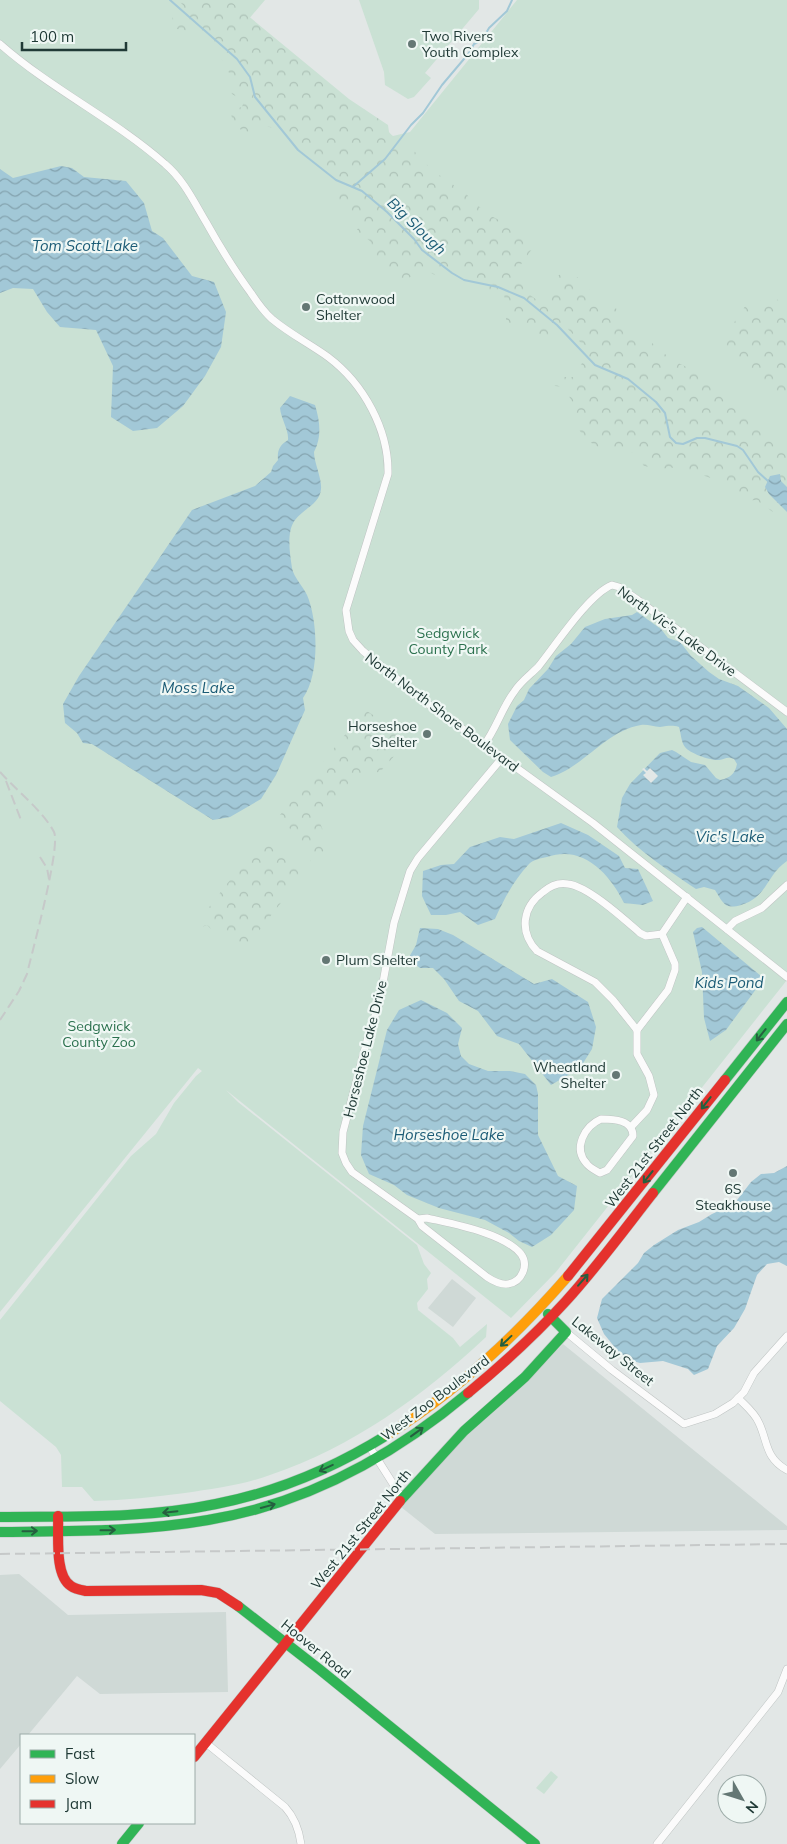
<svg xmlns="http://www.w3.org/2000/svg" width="787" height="1844" viewBox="0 0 787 1844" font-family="Mulish,sans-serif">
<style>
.built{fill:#cfd9d6}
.green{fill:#cae1d4}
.forest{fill:url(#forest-crowns)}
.water{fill:url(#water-waves)}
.pier{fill:#e2e7e6}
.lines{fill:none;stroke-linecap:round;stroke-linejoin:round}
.stream{stroke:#a2c8d7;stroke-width:2}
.street-casing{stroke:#bfc4c3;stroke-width:8}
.fast-casing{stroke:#bec5c3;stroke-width:11}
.slow-casing{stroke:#bec5c3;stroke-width:11}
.jam-casing{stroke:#bec5c3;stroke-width:11}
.street{stroke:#fbfbfb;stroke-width:7}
.fast{stroke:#30b455;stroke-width:10}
.slow{stroke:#ff9f0a;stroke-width:10}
.jam{stroke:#e5322d;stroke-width:10}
.rail{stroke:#c6c9c9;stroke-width:2;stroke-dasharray:10 5;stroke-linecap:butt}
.oneway{stroke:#255f3f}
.poi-dot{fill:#647774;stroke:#eff7f4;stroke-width:2}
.labels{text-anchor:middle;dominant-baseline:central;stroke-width:4.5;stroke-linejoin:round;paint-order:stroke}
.poi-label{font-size:14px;fill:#203a36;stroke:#eff7f4;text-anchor:start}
.street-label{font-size:14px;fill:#203a36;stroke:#eff7f4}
.park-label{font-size:14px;fill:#2b714e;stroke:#eff7f4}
.water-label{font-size:15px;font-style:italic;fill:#1b5b75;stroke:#eff7f4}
</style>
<defs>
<pattern id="forest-crowns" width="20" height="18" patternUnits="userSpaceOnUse" patternTransform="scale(1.25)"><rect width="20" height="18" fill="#cae1d4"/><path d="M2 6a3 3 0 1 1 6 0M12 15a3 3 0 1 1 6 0" fill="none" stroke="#adc2b7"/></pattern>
<pattern id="water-waves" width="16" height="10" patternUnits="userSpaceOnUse" patternTransform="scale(1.25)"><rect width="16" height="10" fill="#a2c8d7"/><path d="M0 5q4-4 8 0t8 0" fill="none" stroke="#84a3af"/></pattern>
</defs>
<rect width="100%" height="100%" fill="#e2e7e6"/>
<g class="built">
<polygon points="452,1279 476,1298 453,1327 428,1308"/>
<polygon points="563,1344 787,1526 787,1530 435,1534 401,1507 459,1443 484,1418 529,1380"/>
<polygon points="19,1574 68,1615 226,1612 228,1692 100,1694 77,1676 28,1735 21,1735 21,1744 0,1769 0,1575"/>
</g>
<g class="green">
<path d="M0,0H265L248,20L393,136L410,132L517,0H787V980L556,1272L511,1318L226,1090L238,1102L417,1245L424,1264L431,1273L427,1279L428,1289L417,1303L418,1310L453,1338L460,1347L487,1324L486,1337C423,1396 353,1447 270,1475C243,1485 213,1489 185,1493C155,1497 125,1500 94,1501L82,1487H62L61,1455L56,1447L0,1401V1320L131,1156L156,1134L174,1103L196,1076L202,1071L198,1068L0,1312Z"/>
<polygon points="359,0 479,0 479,9 425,73 431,78 414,97 408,99 385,85 384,72"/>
<polygon points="551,1771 558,1777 544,1794 536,1788"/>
</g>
<g class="forest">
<path d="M178,0H229L349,99L388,125L389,132L398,144L414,151L432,170L465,193L487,214L507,224L521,236L532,249L517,270L526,292L541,303L557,276L567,271L580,279L601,303L617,309L637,338L645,337L672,360L697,372L770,438L787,447V522L756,500L740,501L716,480L680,467L659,469L644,466L641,462L642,455L611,448L606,452L585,439L575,423C580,409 570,399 563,387L555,386L552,381L556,377H574C578,366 587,359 591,348L581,343L567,328L550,339C535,330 522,330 506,322V308L504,294L491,301L482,294L477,278L467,274L459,268L446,281L422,268L405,281L370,252V241L356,231L363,222C344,198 330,215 339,177L297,147L285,130L264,126L250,134C237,129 231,124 231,110L242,107L244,101L232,94L229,86L231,79L226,64L207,45L189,31L177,29L171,23L174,14L183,5Z"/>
<polygon points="770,298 787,302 787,403 753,376 753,370 720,343 746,305"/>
<polygon points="365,710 391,726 396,720 407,727 404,745 380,772 356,774 319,820 328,844 317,862 310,861 310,857 280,815"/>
<path d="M259,842C278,844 294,858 305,872L248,945L244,947L215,933L207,925L202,927L199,926L200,919Z"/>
</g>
<g class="water">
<polygon points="61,166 72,168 84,177 126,181 144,203 152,231 163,238 192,276 214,282 226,312 221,347 205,376 183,406 157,428 133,431 111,417 113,366 96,330 60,327 47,312 33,289 13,288 0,293 0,169 13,178"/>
<path d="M290,396L315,405C320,421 322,437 314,452C314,463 322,478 321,489C320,504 303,509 295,520C286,532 290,554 292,568C294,578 303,586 307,595C318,620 320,675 303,698L305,710L276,775L261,799L230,817L213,820L92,744L83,743L77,733L65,723L63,704L79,676L192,510L255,486L271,472L273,466L278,460C277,450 280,445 288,440C289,430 281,419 280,408Z"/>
<polygon points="780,474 781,481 787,487 787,512 769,494 765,487 770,476"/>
<path d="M637,612L661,629L668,638L680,642L691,656L709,672L719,679L738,686L769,708L787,729V861C766,875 768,897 741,905C725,910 723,903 715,890L704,887L696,889C668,870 639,852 617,827L622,798L630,784L660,753L672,750L676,752L691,762L705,765L716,778L720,780C730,778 735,774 737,764L734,759C727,756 725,759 719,760C711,761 689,753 685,747C681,742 681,733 679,727C672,725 668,726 660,727C654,727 647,724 641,725C605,731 584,767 551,777L543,772L510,740L508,724L517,706L524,700L529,689L548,669L556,656L571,644L585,627L605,619L632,615Z"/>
<path d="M561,823L588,835L619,856L625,868L638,869L653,901L643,905L624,903C610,874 583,844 547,857C541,858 533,860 529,864C514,880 504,899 495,919L478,925L460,912L446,915H431L422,896L423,871L441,865L454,864L470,847L500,837L514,839Z"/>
<polygon points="702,927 761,976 762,981 726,1030 710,1041 704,1018 702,972 693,932 697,928"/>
<polygon points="420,928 438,929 453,935 534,984 552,979 588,1002 596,1027 592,1049 580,1068 551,1085 519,1044 497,1036 478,1011 459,1001 444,979 433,968 420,968 408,959 416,945"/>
<polygon points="421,1000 447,1013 462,1028 458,1044 461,1056 469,1064 488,1071 510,1071 525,1074 536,1085 538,1094 538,1135 558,1176 577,1186 574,1210 551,1235 532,1247 519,1241 509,1233 485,1220 439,1208 407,1195 394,1185 369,1174 361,1155 363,1126 387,1030 399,1010"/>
<polygon points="787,1166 787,1266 779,1262 767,1264 757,1275 745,1309 734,1328 717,1346 708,1369 694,1375 688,1369 663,1361 640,1363 629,1360 617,1350 604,1334 597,1318 602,1299 638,1263 644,1253 654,1245 678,1230 699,1222 712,1214 734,1204 751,1182 761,1174 774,1173"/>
</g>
<polygon class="pier" points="644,768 647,771 650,768 658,776 651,783 643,775 646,773 642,769"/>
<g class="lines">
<g class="stream">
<polyline points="170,0 237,59 250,77 255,97 298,150 336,180 362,191 387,212 414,239 422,250 452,273 464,280 498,287 524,298 557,325 595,365 628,379 656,402 665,413 670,437 676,443 683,444 697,438 705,438 737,446 743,450 758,472 768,481"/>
<polyline points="354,186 385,159 411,125 423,113 442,85 469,53 474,44 482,40 489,28 507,11 512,0"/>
</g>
<g class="street-casing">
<g id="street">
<path d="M0,44C51,89 114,119 165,164C184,180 194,202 206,222C220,247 234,270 251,293C257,302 264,312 272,319C290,334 310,344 328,357C364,384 389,430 388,474L346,610L349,631L353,640L363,651L424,701L593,823L787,977"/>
<path d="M484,745C496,729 502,708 514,692C520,682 530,675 538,667C555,646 589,594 612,585L619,587L638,600L787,712"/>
<polyline points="727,929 735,921 762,908 787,885"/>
<path d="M637,1030L613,1000L595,982L537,951C519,932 522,907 543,892C550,886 558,882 568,884C588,886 625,920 640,933L646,936L662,934"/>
<path d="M601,1119C614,1119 633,1120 633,1136L607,1170L600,1173C595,1170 590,1168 587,1164C572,1148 585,1126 601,1119Z"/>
<polyline points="631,1127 647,1110 654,1095 649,1076 637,1054 637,1030 668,990 675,970 675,964 662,934 687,897"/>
<path d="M418,1219L427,1218C453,1224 504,1233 521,1254C529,1265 522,1282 508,1284C500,1285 493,1281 487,1277L422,1226L418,1219L352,1172L346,1163L342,1153L343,1132L368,1037L379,1004L394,923L410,871L418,858L502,758"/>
<polyline points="566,1332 612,1370 684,1424 715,1414 733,1403 744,1392 754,1373 787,1336"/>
<path d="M738,1398C746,1406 755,1413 759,1423C768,1442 765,1458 787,1470"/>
<polyline points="369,1446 402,1498"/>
<path d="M206,1743L285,1807C295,1818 299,1829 301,1844"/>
<polyline points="657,1844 778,1692 787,1669"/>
</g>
</g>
<g class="fast-casing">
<g id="fast">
<polyline points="725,1080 787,1002"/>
<polyline points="653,1193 787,1024"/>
<polyline points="400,1501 464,1431 525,1377 566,1332 548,1314"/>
<path d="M0,1517C72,1516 145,1519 216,1504C277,1492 334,1468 387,1435"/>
<path d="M0,1532C69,1531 140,1532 208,1520C305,1504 393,1456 468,1393"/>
<polyline points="238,1606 319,1669 535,1844"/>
<polyline points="122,1844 139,1823"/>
</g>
</g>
<g class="slow-casing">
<path id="slow" d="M387,1435C456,1392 515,1337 568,1276"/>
</g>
<g class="jam-casing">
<g id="jam">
<polyline points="568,1276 725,1080"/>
<path d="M468,1393C502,1365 536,1334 566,1301C597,1267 624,1230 653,1193"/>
<path d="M58,1516C59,1534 54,1575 71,1586C75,1589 81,1590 86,1591L201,1590L218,1593L238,1606"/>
<polyline points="194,1757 400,1501"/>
</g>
</g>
<use href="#street" class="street"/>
<use href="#fast" class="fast"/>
<use href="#slow" class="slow"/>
<use href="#jam" class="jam"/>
<g class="rail">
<path d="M0,772C16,790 43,811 54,832C61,847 32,952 27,974L19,991L0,1020"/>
<polyline points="6,781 21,820"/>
<polyline points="40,857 47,868 49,879"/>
<polyline points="0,1554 787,1544"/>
</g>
</g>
<defs><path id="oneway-shaft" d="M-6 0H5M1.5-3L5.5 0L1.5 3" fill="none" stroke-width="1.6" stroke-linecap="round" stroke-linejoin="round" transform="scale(1.25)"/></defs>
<g class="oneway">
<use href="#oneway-shaft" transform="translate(761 1035) rotate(128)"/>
<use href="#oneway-shaft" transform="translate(706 1103) rotate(128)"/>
<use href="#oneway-shaft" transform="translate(648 1177) rotate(128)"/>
<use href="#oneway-shaft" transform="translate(583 1280) rotate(-49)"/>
<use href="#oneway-shaft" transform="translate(506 1341) rotate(137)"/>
<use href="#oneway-shaft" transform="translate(417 1432) rotate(-36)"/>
<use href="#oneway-shaft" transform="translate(326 1468) rotate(155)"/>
<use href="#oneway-shaft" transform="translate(268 1506) rotate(-15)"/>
<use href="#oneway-shaft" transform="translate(170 1512) rotate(174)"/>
<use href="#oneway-shaft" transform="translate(108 1530) rotate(-1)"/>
<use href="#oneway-shaft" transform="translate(30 1531) rotate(-1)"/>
</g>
<g class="poi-dot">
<circle cx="412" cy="44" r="5"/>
<circle cx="306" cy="307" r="5"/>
<circle cx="427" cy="734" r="5"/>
<circle cx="326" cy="960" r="5"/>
<circle cx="616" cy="1075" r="5"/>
<circle cx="733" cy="1173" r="5"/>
</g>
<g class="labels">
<g class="poi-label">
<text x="422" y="36">Two Rivers<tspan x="422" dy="16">Youth Complex</tspan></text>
<text x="316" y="299">Cottonwood<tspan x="316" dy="16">Shelter</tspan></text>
<text x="417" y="726" text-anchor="end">Horseshoe<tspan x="417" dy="16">Shelter</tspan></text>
<text x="336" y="960">Plum Shelter</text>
<text x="606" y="1067" text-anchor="end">Wheatland<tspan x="606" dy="16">Shelter</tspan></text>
<text x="733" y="1189" text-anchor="middle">6S<tspan x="733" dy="16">Steakhouse</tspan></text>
</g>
<g class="street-label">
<text transform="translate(677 631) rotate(36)">North Vic's Lake Drive</text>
<text transform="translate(442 712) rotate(37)">North North Shore Boulevard</text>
<text transform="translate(365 1049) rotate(-76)">Horseshoe Lake Drive</text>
<text transform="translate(654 1147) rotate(-52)">West 21st Street North</text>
<text transform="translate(613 1351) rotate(39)">Lakeway Street</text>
<text transform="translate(435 1398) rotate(-37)">West Zoo Boulevard</text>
<text transform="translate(361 1529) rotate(-51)">West 21st Street North</text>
<text transform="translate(316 1649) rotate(39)">Hoover Road</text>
</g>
<g class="park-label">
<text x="448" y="633">Sedgwick<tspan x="448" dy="16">County Park</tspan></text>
<text x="99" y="1026">Sedgwick<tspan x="99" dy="16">County Zoo</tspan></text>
</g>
<g class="water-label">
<text transform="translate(417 226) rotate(44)">Big Slough</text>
<text x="85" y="245">Tom Scott Lake</text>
<text x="198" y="687">Moss Lake</text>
<text x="730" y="836">Vic's Lake</text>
<text x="729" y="982">Kids Pond</text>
<text x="449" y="1134">Horseshoe Lake</text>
</g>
</g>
<rect x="20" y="1734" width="175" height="90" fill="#eff7f4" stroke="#9caba8"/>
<rect x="30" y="1750" width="25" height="8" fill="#30b455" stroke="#9caba8"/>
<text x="65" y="1759" font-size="15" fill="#203a36">Fast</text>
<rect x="30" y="1775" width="25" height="8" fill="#ff9f0a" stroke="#9caba8"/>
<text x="65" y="1784" font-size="15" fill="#203a36">Slow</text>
<rect x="30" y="1800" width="25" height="8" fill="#e5322d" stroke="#9caba8"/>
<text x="65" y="1809" font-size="15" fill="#203a36">Jam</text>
<g transform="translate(742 1799) rotate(129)"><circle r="24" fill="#eff7f4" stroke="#9caba8"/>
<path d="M0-4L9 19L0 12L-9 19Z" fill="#647774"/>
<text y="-8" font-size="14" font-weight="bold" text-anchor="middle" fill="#203a36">N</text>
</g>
<path d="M22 42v8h104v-8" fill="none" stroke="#203a36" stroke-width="2.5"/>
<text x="30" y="42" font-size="15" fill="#203a36" stroke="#eff7f4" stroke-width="4" paint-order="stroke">100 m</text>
</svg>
